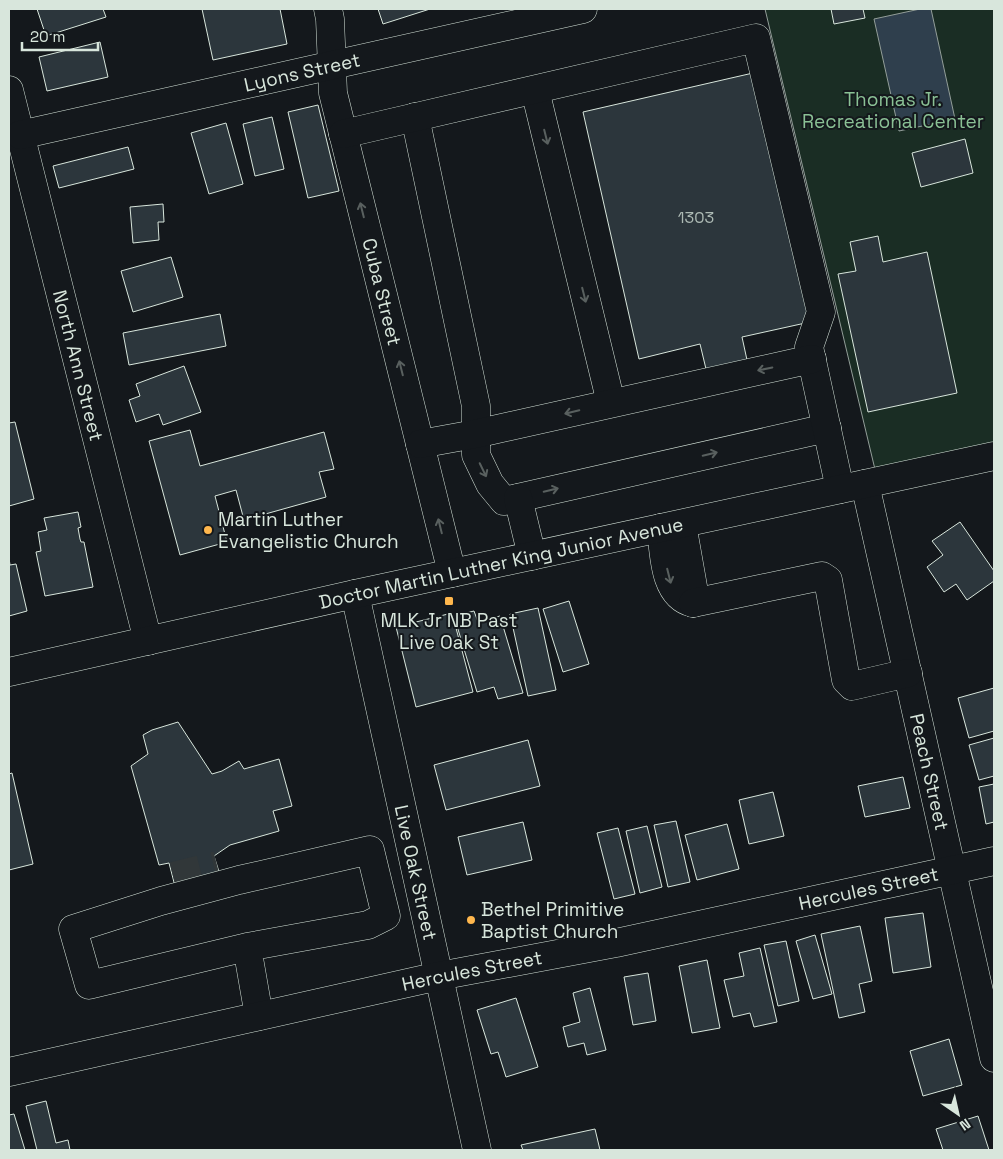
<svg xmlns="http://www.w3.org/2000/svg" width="1003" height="1159" viewBox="0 0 1003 1159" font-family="'Space Grotesk',sans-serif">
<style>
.green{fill:#1a2d24;stroke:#939e99}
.water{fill:#2f3f4d;stroke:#939e99}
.building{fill:#2c363c;stroke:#d8e6dc}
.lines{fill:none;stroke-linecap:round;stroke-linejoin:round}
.minor-tunnel{stroke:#313739;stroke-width:28;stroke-dasharray:28 14;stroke-linecap:butt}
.minor-casing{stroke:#d8e6dc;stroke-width:29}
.major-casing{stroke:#d8e6dc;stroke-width:29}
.minor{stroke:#14181c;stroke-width:28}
.major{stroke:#14181c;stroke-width:28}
.oneway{stroke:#59605f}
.poi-dot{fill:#ffb74d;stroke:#14181c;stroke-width:2}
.labels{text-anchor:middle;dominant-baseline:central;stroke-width:4;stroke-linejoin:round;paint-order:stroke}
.number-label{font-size:16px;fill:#adbab4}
.street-label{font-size:19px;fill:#d8e6dc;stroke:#14181c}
.park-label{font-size:19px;fill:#8ac095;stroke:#14181c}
.poi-label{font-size:19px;fill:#d8e6dc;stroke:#14181c;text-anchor:start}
</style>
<rect width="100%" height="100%" fill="#14181c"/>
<polygon class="green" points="765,9 994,9 994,456 878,482"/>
<polygon class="water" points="920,9 931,9 955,119 899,131 874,19"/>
<g class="building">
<polygon points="37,9 103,9 106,17 46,36"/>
<polygon points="202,9 280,9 287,44 213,60"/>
<polygon points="378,9 430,9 383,24"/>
<polygon points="831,9 863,9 865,18 834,24"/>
<polygon points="100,42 108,77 47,91 39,57"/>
<polygon points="753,73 810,322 742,337 747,360 706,369 700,344 639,359 583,112"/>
<polygon points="318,105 339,191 308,198 288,112"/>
<polygon points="272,117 284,169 255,176 243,124"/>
<polygon points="226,123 243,184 209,194 191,133"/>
<polygon points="965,139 973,173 921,187 912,153"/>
<polygon points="128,147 134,169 59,188 53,166"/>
<polygon points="163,204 164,222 158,222 159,240 133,243 130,207"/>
<polygon points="878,236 883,262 927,252 957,393 868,412 838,274 856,271 850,242"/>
<polygon points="171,257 183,297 133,312 121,271"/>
<polygon points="220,314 226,346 129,365 123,333"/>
<polygon points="184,366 201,412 163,425 159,414 136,422 129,400 140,396 136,384"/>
<polygon points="15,422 34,499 9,506 9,423"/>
<polygon points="190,430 200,466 324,432 334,469 319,472 326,497 244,520 236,490 215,496 227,542 180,555 149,441"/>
<polygon points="78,512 81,527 78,528 80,539 81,542 84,542 93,587 45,596 36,552 41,551 38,532 47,530 44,518"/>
<polygon points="960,522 994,571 994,581 967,600 956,584 944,592 927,567 943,555 932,541"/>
<polygon points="9,558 10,565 16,564 27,611 9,616"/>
<polygon points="569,601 589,664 563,672 543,609"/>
<polygon points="538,608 556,690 528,696 510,614"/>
<polygon points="474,611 478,622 500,616 523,693 498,699 494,687 477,692 454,616"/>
<polygon points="452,613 473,692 416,707 396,627"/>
<polygon points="994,688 994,731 969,738 958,698"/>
<polygon points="178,722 212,774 222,771 239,761 244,769 279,759 292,806 273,811 279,831 230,845 214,856 221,878 176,890 169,863 159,865 131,766 148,754 143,735 152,730"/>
<polygon points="994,738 994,776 979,780 969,745"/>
<polygon points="528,740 540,786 446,810 434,765"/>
<polygon points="12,773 33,864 9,870 9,774"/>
<polygon points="903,777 910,808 865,817 858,786"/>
<polygon points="994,784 994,822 986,824 979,787"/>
<polygon points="773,792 784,836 749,844 739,800"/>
<polygon points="676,821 690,882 668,887 654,825"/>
<polygon points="523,822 532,860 467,875 458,837"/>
<polygon points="727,824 739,869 697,880 685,835"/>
<polygon points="647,826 662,887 640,893 626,831"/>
<polygon points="618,828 635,894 614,899 597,833"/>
<polygon points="923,913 931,967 893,973 885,918"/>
<polygon points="860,926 872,981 859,984 865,1012 839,1018 821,934"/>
<polygon points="815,935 832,994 813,999 796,941"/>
<polygon points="786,941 799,1001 778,1006 764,945"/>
<polygon points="760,948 777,1022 754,1027 750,1013 733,1017 724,980 744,976 739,953"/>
<polygon points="707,960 720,1028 692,1033 679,966"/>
<polygon points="648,973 656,1021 633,1025 624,977"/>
<polygon points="590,988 606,1050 587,1055 584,1043 568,1047 563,1027 580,1022 573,993"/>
<polygon points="516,998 538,1067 506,1077 498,1052 491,1054 477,1010"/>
<polygon points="949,1039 962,1085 923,1096 910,1051"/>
<polygon points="46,1101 56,1143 68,1140 70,1150 37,1150 26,1106"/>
<polygon points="14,1114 25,1150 9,1150 9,1115"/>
<polygon points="978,1116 989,1150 943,1150 936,1129"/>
<polygon points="595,1129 600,1150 523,1150 521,1145"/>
</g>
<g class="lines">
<polyline class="minor-tunnel" points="173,876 217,865"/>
<g class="minor-casing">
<g id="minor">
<path id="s1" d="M328,9L330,19L333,93L452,573"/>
<path id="s2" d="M9,90L148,641"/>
<polyline points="535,90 611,403"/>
<polyline points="415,117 476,406 476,455 490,484 504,501 827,428"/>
<polyline points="343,134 756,38 821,312 809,347 840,489"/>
<path id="s3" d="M20,135L583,9"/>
<polyline points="420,444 475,434 812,359"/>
<path id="s4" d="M865,484L994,1058"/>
<polyline points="518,498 532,556"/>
<path d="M661,528C664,552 663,596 693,603L695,598L682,524"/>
<path id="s5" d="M355,594L477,1150"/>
<polyline points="693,603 822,576 828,580 846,680 852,686 908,673"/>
<polyline points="247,947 368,925 386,916 370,850 239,880 161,901 73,929 89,985 247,947 259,1016"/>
<path id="s6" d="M9,1072L439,976L616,943L994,861"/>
</g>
</g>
<g class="major-casing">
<g id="major">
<path id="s7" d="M9,672L355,594L994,456"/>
</g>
</g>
<use href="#minor" class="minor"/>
<use href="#major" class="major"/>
</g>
<defs><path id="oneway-shaft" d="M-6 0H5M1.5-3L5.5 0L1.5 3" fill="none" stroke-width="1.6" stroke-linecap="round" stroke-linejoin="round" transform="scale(1.25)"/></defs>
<g class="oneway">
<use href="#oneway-shaft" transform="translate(546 137) rotate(76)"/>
<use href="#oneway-shaft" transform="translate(362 210) rotate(-104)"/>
<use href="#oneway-shaft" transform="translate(584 295) rotate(76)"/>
<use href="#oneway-shaft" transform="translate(401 368) rotate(-104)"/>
<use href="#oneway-shaft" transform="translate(765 369) rotate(168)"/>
<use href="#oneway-shaft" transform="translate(572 412) rotate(167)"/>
<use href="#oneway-shaft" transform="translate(710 454) rotate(-13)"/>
<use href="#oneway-shaft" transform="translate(483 470) rotate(64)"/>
<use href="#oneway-shaft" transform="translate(551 490) rotate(-13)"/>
<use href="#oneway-shaft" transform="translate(440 526) rotate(-104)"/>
<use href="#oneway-shaft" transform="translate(669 576) rotate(76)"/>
</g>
<g class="poi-dot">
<circle cx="208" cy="530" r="5"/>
<rect x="444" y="596" width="10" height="10" rx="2.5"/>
<circle cx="471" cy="920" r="5"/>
</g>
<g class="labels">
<g class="number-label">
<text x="696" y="217">1303</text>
</g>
<g class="street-label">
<text stroke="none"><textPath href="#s3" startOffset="289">Lyons Street</textPath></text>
<text stroke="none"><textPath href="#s1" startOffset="289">Cuba Street</textPath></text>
<text stroke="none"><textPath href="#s2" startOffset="284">North Ann Street</textPath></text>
<text stroke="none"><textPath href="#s7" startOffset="504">Doctor Martin Luther King Junior Avenue</textPath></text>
<text stroke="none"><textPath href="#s4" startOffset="295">Peach Street</textPath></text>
<text stroke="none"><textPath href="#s5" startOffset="285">Live Oak Street</textPath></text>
<text stroke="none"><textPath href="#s6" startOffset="879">Hercules Street</textPath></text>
<text stroke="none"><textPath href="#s6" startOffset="474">Hercules Street</textPath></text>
</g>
<g class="park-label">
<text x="893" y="99">Thomas Jr.<tspan x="893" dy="22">Recreational Center</tspan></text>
</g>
<g class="poi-label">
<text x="218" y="519">Martin Luther<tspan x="218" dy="22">Evangelistic Church</tspan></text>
<text x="449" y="620" text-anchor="middle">MLK Jr NB Past<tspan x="449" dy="22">Live Oak St</tspan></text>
<text x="481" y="909">Bethel Primitive<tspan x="481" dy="22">Baptist Church</tspan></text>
</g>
</g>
<rect width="1003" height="1159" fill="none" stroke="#d8e6dc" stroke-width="20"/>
<g transform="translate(958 1114) rotate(146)" stroke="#14181c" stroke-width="4" paint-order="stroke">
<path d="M0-4L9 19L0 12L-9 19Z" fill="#d8e6dc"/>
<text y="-8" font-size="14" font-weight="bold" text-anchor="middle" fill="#d8e6dc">N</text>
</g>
<path d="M22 42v8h76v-8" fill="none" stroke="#d8e6dc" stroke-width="2.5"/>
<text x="30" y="42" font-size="15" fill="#d8e6dc" stroke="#14181c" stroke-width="4" paint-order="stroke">20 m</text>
</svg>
